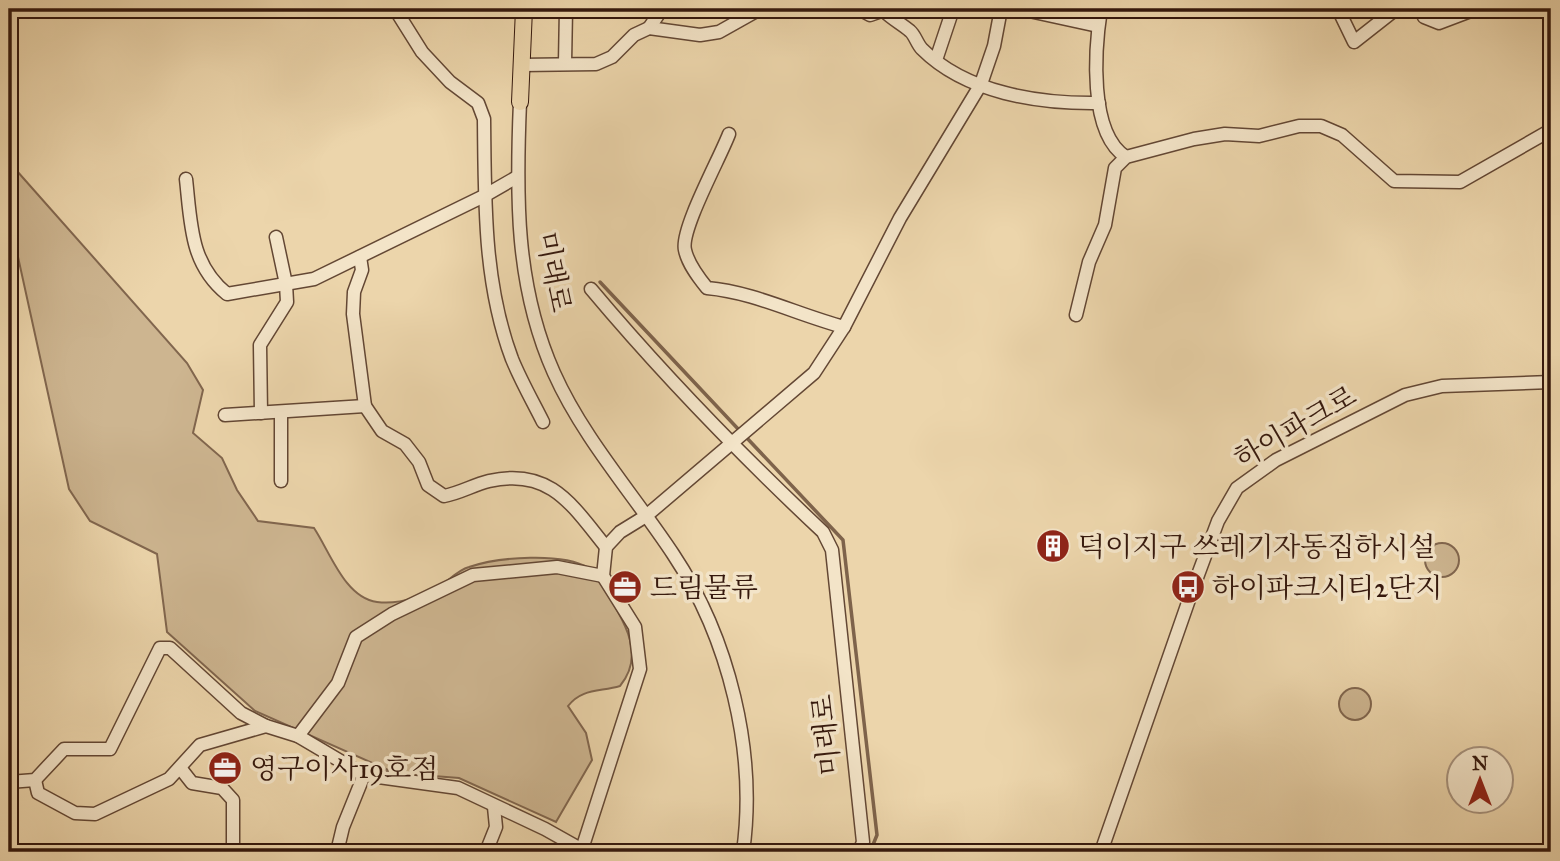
<svg xmlns="http://www.w3.org/2000/svg" width="1560" height="861" viewBox="0 0 1560 861" font-family="'IM FELL Great Primer','Noto Serif KR',serif">
<style>
.green{fill:#cdb590;stroke:#81664e;stroke-width:2}
.lines{fill:none;stroke-linecap:round;stroke-linejoin:round}
.stream{stroke:#7e634b;stroke-width:3.5}
.minor-casing{stroke:#634734;stroke-width:15}
.major-casing{stroke:#35180d;stroke-width:18}
.minor{stroke:#f3e4c8;stroke-width:12}
.major{stroke:#ecd5ab;stroke-width:16}
.labels{text-anchor:middle;dominant-baseline:central;stroke-width:7;stroke-linejoin:round;paint-order:stroke}
.street-label{font-size:28px;fill:#35180d;stroke:#f3e4c8}
.poi-label{font-size:28px;fill:#35180d;stroke:#f3e4c8;text-anchor:start}
</style>
<rect width="100%" height="100%" fill="#ecd5ab"/>
<filter id="stains"><feTurbulence type="fractalNoise" baseFrequency=".00286" numOctaves="4"/><feColorMatrix values="0 0 0 0 .2 0 0 0 0 .09 0 0 0 0 .02 0 0 0 .5 -.17"/></filter>
<radialGradient id="worn" r=".72"><stop offset=".6" stop-color="#630" stop-opacity="0"/><stop offset="1" stop-color="#630" stop-opacity=".3"/></radialGradient>
<g class="green">
<path d="M9,162L187,363L203,390L193,433L222,458L237,490L258,521L314,528C330,552 345,598 377,602C403,605 425,595 447,581C453,576 461,569 469,567C499,557 562,552 589,568C598,573 620,615 625,626C635,648 635,668 620,686C600,692 582,688 568,706L586,733L592,760L556,822L459,778L395,773L255,711L167,632L157,554L90,521L69,489L9,216Z"/>
<circle cx="1442" cy="560" r="17"/>
<circle cx="1355" cy="704" r="16"/>
</g>
<g class="lines">
<g class="stream">
<polyline points="600,282 740,431"/>
<polyline points="745,436 843,540 877,835 870,852"/>
</g>
<g class="minor-casing">
<g id="minor">
<path d="M395,9L422,52L450,82L478,103L484,119C485,199 483,282 512,359C521,381 533,402 543,422"/>
<polyline points="859,9 870,15 887,9"/>
<polyline points="1020,9 1098,26"/>
<path d="M1101,9C1095,47 1088,133 1126,157"/>
<polyline points="1338,9 1354,42 1396,9"/>
<polyline points="1420,9 1424,17 1439,23 1476,9"/>
<path d="M884,11C892,19 902,24 910,31C915,35 917,44 922,49C966,93 1039,104 1099,103"/>
<polyline points="649,28 662,9"/>
<polyline points="936,60 953,9"/>
<polyline points="565,63 566,9"/>
<polyline points="521,65 596,64 612,57 634,35 649,28 700,35 719,32 760,9"/>
<path d="M520,102C516,195 515,286 554,373C583,438 634,495 673,554C729,638 757,752 743,852"/>
<path d="M729,134C720,158 680,230 685,250C688,264 698,277 707,288C754,292 798,315 844,327"/>
<path d="M186,179C191,224 190,264 227,294L314,279L484,196L517,177"/>
<path d="M360,257L362,270L354,292L353,314L365,406L382,431L405,444L419,462L428,485L444,496C460,493 473,485 489,481C550,467 572,505 606,547"/>
<path d="M591,289C664,376 741,455 823,532L832,550L863,842L859,852"/>
<polyline points="1076,315 1089,262 1105,225 1115,168 1126,157 1194,139 1225,134 1259,136 1299,126 1321,126 1342,135 1394,181 1460,182 1551,130"/>
<polyline points="261,413 260,345 287,302 286,284 276,237"/>
<polyline points="225,415 365,406"/>
<polyline points="281,481 281,412"/>
<polyline points="298,736 338,683 356,637 392,614 473,575 557,567 603,576"/>
<polyline points="181,769 192,783 222,788 233,800 233,852"/>
<polyline points="35,780 38,793 75,813 95,814 169,779 200,745 266,726"/>
<polyline points="9,782 35,780 64,749 110,749 160,648 170,648 241,713 266,726 298,736 364,775 458,788 545,829 586,852"/>
<polyline points="582,849 640,669 635,627 603,576 606,547 620,532 646,516 814,373 844,327 900,218 981,84 994,46 1001,9"/>
<polyline points="337,852 343,827 364,775"/>
<polyline points="486,852 496,827 494,807"/>
<polyline points="1101,852 1192,591 1218,521 1237,488 1276,460 1405,395 1442,386 1551,382"/>
</g>
</g>
<g class="major-casing">
<polyline id="major" points="520,102 524,9"/>
</g>
<use href="#minor" class="minor"/>
<use href="#major" class="major"/>
</g>
<defs>
<g id="building-disc" transform="scale(1.75)"><circle r="9.5" fill="#8f2418" stroke="#f3e4c8"/><path d="M-4-6H4V6H1V3H-1V6H-4ZM-2.5-4.3h1.7v1.8h-1.7ZM.8-4.3h1.7v1.8H.8ZM-2.5-1h1.7V.8h-1.7ZM.8-1h1.7V.8H.8Z" fill="#fff"/></g>
<g id="office-disc" transform="scale(1.75)"><circle r="9.5" fill="#8f2418" stroke="#f3e4c8"/><path d="M-6-3h4V-5.5h4V-3h4V5H-6ZM-1-4.5V-3h2v-1.5ZM-6 0V1H6V0Z" fill="#fff"/></g>
<g id="bus-disc" transform="scale(1.75)"><circle r="9.5" fill="#8f2418" stroke="#f3e4c8"/><path d="M-5-6H5V4H4V6H2V4H-2V6H-4V4H-5ZM-3.5-4V0h7V-4ZM-3.5 1.2v1.5H-2V1.2ZM2 1.2v1.5H3.5V1.2Z" fill="#fff"/></g>
</defs>
<g fill-rule="evenodd">
<use href="#building-disc" x="1053" y="546"/>
<use href="#office-disc" x="625" y="587"/>
<use href="#bus-disc" x="1188" y="587"/>
<use href="#office-disc" x="225" y="768"/>
</g>
<g class="labels">
<g class="street-label">
<text transform="translate(554 272) rotate(79)">미래로</text>
<text transform="translate(1295 427) rotate(-30)">하이파크로</text>
<text transform="translate(826 735) rotate(-96)">미래로</text>
</g>
<g class="poi-label">
<text x="1078" y="546">덕이지구 쓰레기자동집하시설</text>
<text x="650" y="587">드림물류</text>
<text x="1212" y="587">하이파크시티2단지</text>
<text x="250" y="768">영구이사19호점</text>
</g>
</g>
<rect width="1560" height="861" fill="none" stroke="#ecd5ab" stroke-width="35"/>
<rect x="10" y="10" width="1539" height="840" fill="none" stroke="#35180d" stroke-width="3.5"/>
<rect x="18" y="18" width="1525" height="826" fill="none" stroke="#35180d" stroke-width="2"/>
<g transform="translate(1480 780)"><circle r="33" fill="#f3e4c8" stroke="#a7927d" stroke-width="2"/>
<path d="M0-5L12 26L0 18L-12 26Z" fill="#8f2418"/>
<text y="-10" font-size="19" font-weight="bold" text-anchor="middle" fill="#35180d">N</text>
</g>
<rect width="100%" height="100%" filter="url(#stains)"/>
<rect width="100%" height="100%" fill="url(#worn)"/>
</svg>
